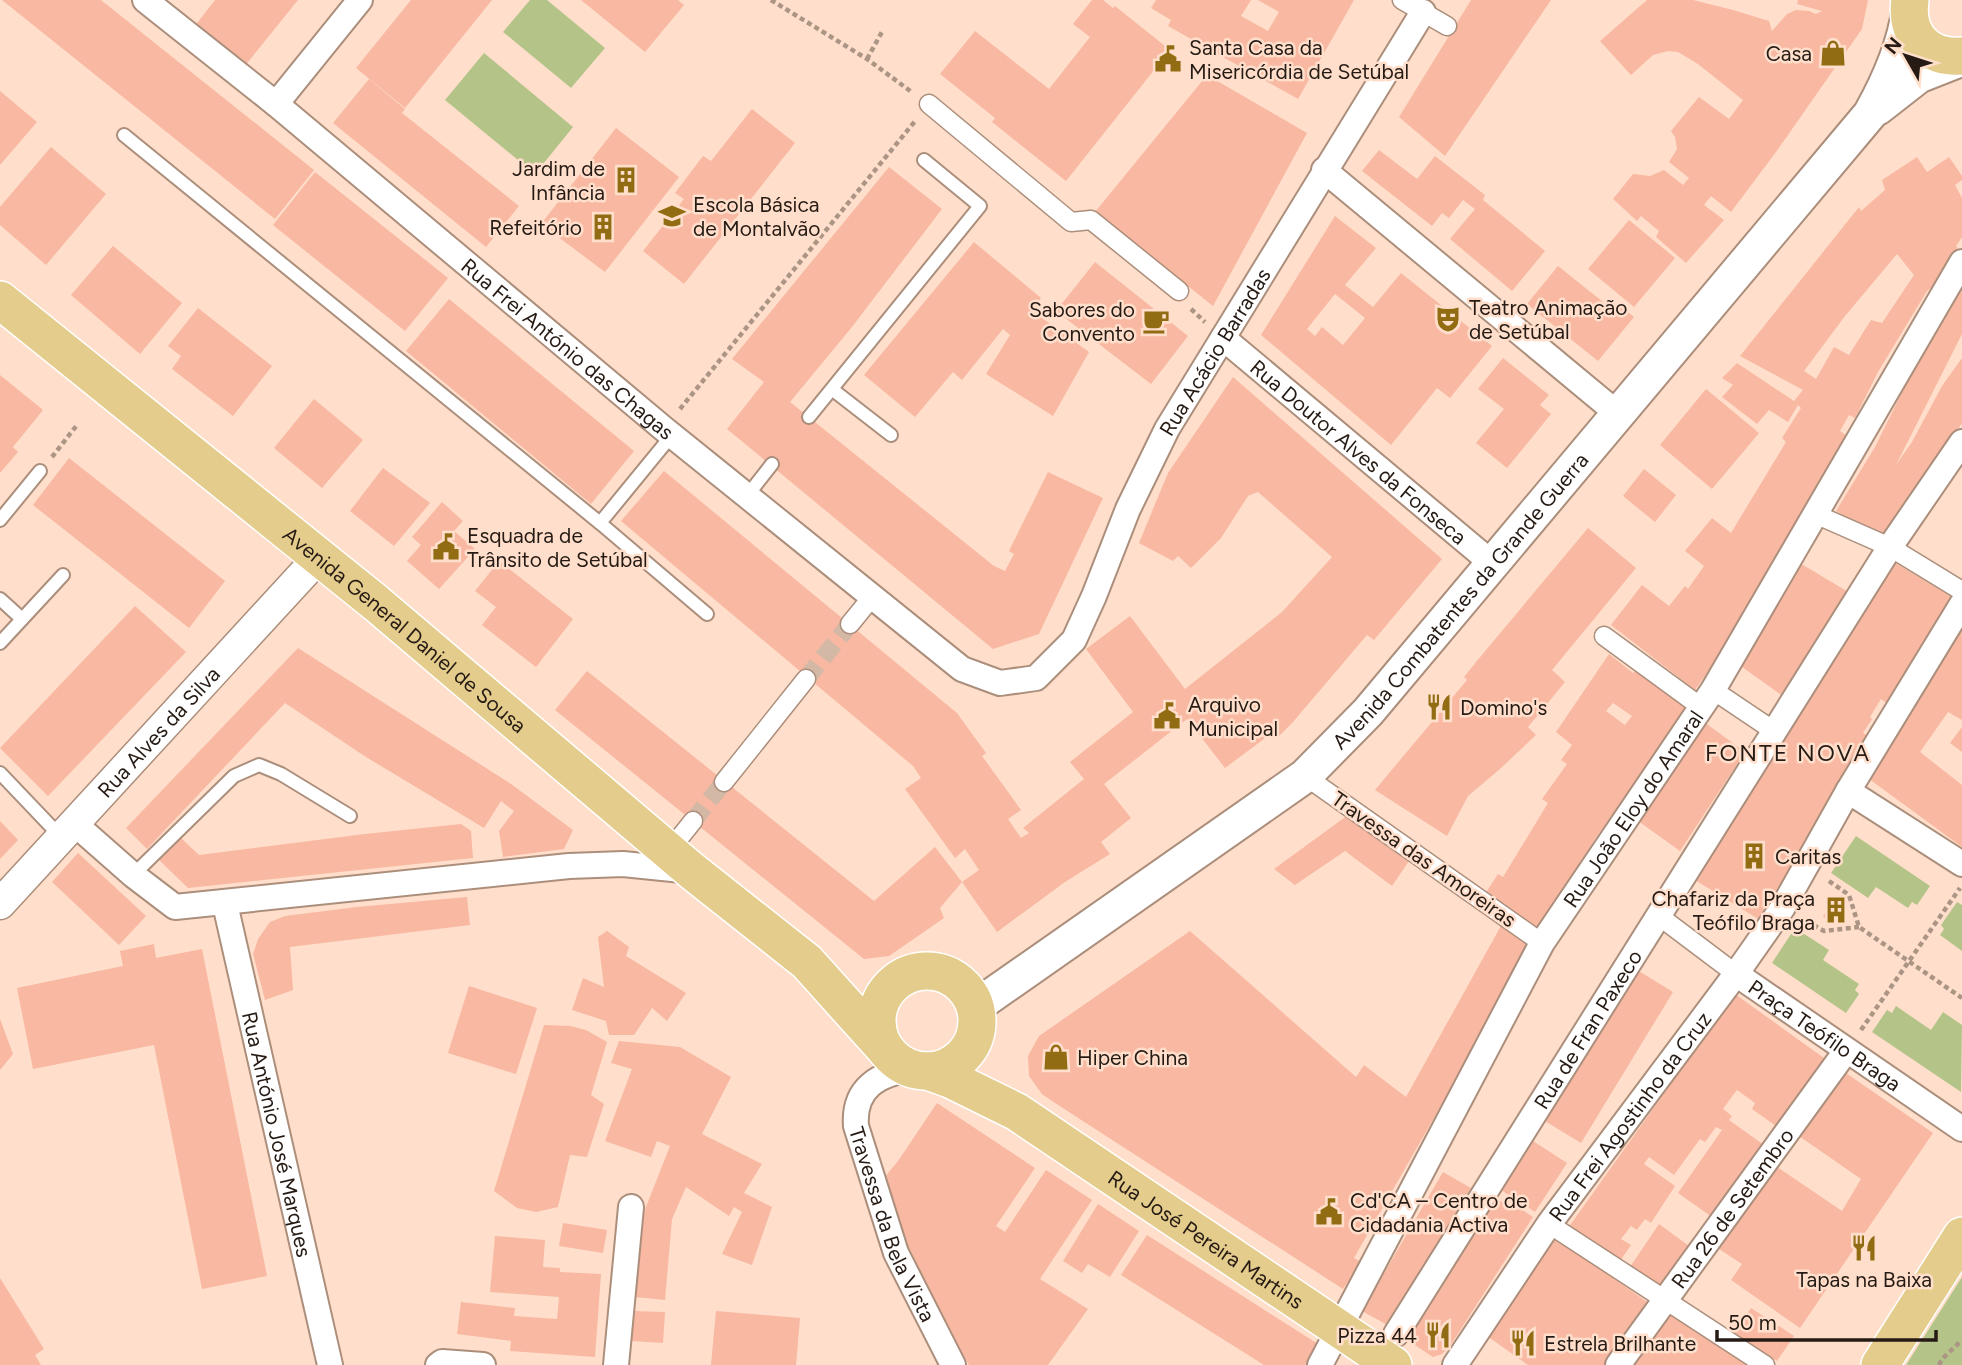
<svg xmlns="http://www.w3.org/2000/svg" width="1962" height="1365" viewBox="0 0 1962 1365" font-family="Figtree,sans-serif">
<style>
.green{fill:#b4c488}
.building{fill:#f8b8a2;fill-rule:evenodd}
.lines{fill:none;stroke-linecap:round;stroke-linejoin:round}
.pedestrian-tunnel{stroke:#d4b8a6;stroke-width:18;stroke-dasharray:18 9;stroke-linecap:butt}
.service-casing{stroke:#ab8e7b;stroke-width:16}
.pedestrian-casing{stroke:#ab8e7b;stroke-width:21}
.minor-casing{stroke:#ab8e7b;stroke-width:28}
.tertiary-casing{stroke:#ab8e7b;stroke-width:33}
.secondary-casing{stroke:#ab8e7b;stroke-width:37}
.primary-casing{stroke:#fff;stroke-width:40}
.path{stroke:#ad9586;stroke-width:4.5;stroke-dasharray:5 3.5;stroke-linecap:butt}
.service{stroke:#fff;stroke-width:12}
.pedestrian{stroke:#fff;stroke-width:18}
.minor{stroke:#fff;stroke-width:24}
.tertiary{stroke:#fff;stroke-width:30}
.secondary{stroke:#fff;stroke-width:33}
.primary{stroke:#e4cc8c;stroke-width:37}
.labels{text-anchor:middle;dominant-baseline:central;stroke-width:5;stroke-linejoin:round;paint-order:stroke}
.poi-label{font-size:21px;fill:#261b14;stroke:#ffdfcb;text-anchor:start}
.street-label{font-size:21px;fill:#261b14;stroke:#ffdfcb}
.neighbourhood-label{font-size:23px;letter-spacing:2px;fill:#261b14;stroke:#ffdfcb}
</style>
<rect width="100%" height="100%" fill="#ffdfcb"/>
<g class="green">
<polygon points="530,0 547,0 605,48 571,88 503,32"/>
<polygon points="484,53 573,127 535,174 445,100"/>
<polygon points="1856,836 1930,886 1917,905 1912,902 1908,908 1876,887 1868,898 1831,873"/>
<polygon points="1957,902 1962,905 1962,951 1940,935 1944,929 1941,925"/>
<polygon points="1795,928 1829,950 1823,960 1859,984 1855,990 1859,994 1846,1013 1772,963"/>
<polygon points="1896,1006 1931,1030 1943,1012 1962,1025 1961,1092 1872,1032 1887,1010 1892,1013"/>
<polygon points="1962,1277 1962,1365 1906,1365"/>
</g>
<g class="building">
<polygon points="2,0 101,0 314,170 275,219"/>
<polygon points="215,0 298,0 244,67 194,27"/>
<polygon points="411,0 492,0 405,108 356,68"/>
<polygon points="581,0 678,0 684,5 645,52"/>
<polygon points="1092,0 1103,0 1113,8 1115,6 1170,50 1066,181 992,122 995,118 940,74 975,31 1049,89 1090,37 1073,24"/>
<polygon points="1156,0 1251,0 1241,16 1268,31 1279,12 1258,0 1354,0 1298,99 1168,26 1171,20 1151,8"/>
<polygon points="1471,0 1551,0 1445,156 1399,117"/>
<polygon points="1647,0 1693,0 1733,10 1769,21 1772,31 1787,14 1796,10 1809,11 1816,14 1822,11 1797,4 1798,0 1868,0 1862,29 1776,152 1731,212 1711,196 1704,205 1724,220 1686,263 1656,237 1659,231 1641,216 1637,221 1613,199 1633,174 1650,176 1664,170 1683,185 1689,178 1669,162 1677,149 1675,137 1671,131 1699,97 1729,119 1743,100 1698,64 1678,52 1668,51 1653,55 1631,75 1600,41"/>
<polygon points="1207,75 1307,133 1213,306 1095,212"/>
<polygon points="369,79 405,109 402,113 519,206 486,247 333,123"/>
<polygon points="0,91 37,122 0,165"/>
<polygon points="752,109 795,143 684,284 643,251 684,199 675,193 703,156 711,161"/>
<polygon points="616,128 679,177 605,272 541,224"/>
<polygon points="51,147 106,194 46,265 0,225 0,207"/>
<polygon points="1379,150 1417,179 1435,156 1485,195 1483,200 1545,251 1512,291 1450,239 1475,209 1463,200 1449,218 1442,213 1432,226 1362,171"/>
<path d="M1917,157L1927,172L1949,157L1962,176V180L1955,185L1962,198V237L1956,246L1960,252L1951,272L1927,291L1878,372L1855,418L1849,415L1840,431L1847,436L1776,566L1749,602L1753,606L1695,690L1611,625L1642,585L1669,606L1685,586L1688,589L1704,566L1685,551L1712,518L1731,533L1786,442L1782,438L1801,408L1798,405L1788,422L1769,410L1757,424L1722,397L1733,385L1722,378L1737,363L1794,401L1803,390L1740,356L1859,207L1861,211L1885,190L1882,180ZM1897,254L1914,275L1882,323L1871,320L1849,355L1834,347L1816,379L1804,371L1845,316Z"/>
<polygon points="889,167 942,209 852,327 790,402 994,566 1005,571 1014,554 1009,551 1048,472 1103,498 1039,634 993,649 727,429 764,382 732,359"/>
<polygon points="315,172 448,278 405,331 273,225"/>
<path d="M1335,216L1376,248L1345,285L1373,307L1401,273L1492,346L1450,398L1437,388L1391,445L1261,335ZM1335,294L1365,318L1343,345L1322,327L1315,336L1307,329Z"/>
<polygon points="1629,220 1675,258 1634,307 1588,269"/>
<polygon points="974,242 1041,298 1031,310 1089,352 1053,416 986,374 1010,335 1003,329 962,380 953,372 915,417 864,375"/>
<polygon points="113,246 182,303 140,354 71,295"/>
<polygon points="1095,262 1188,336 1151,384 1056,311"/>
<polygon points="1558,266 1613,310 1618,304 1634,317 1598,361 1527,304"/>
<polygon points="1962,285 1962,334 1896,465 1912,442 1942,386 1962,358 1962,423 1886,542 1836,511 1875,447 1914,368"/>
<polygon points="449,299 634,451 591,504 406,351"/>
<polygon points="198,308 272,366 233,416 172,369 181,356 168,346"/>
<polygon points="1503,358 1549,395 1540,405 1551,414 1507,468 1476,443 1504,409 1478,389"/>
<polygon points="0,375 43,410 13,447 18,452 0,473"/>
<polygon points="1233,377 1442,559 1374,640 1367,635 1293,722 1277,738 1272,733 1225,768 1187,719 1104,784 1131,818 1101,842 1110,854 1065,882 997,932 962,882 979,870 965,849 955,858 905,789 921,778 913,766 621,521 664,471 957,713 986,753 982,756 1021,810 1008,819 1021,838 1029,833 1023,828 1084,779 1070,762 1133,712 1086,649 1130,616 1185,689 1282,612 1332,557 1258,492 1248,496 1221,538 1191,568 1178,556 1173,561 1139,543 1168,473"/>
<polygon points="1706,389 1759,433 1712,489 1660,445"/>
<polygon points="314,399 363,440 322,488 274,448"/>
<polygon points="69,458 225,581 189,628 33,505"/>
<polygon points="383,468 430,503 394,546 350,511"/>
<polygon points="1644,469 1676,495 1655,522 1623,496"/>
<polygon points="442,502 463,521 454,531 475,549 439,589 407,561 421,545 412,537"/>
<polygon points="1588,528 1636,568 1552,670 1565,682 1528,727 1536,735 1500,769 1468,796 1447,836 1375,790 1467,680 1464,677 1476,662"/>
<polygon points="499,561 573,619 536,667 482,625 496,607 475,591"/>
<polygon points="1798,562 1850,593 1783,696 1735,662"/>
<polygon points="1894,562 1957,600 1889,705 1881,699 1870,717 1872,719 1863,733 1867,735 1832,792 1834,794 1810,832 1763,922 1695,880"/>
<polygon points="135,606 186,652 48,796 0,748"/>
<polygon points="1962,628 1962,720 1948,712 1920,752 1962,785 1962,847 1865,776"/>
<polygon points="298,648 511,784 573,830 564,849 503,857 499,831 514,811 501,801 484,828 366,757 285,703 147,849 126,828"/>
<path d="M1609,654L1633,673L1638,669L1689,708L1597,836L1539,928L1485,894L1498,874L1503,877L1548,803L1542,799L1567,764L1561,760L1572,745L1556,732ZM1613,703L1632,716L1625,725L1606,711Z"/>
<polygon points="587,671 874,901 935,847 962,882 940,908 944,918 889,956 864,959 555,710"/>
<polygon points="1700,719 1745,752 1680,851 1634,818"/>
<polygon points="1962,727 1962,752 1950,743"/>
<polygon points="1348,815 1411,858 1392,886 1345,851 1295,885 1274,869"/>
<polygon points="0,821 18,840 0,859"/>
<polygon points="461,824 471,831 473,858 188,888 159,860 180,837 199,855 365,834"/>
<polygon points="78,853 146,916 119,945 52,882"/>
<polygon points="467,897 470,925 290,947 293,990 265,1000 253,954 258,939 270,922 285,916 357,907"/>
<polygon points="1836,899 1842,903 1844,916 1842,920 1829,921 1823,916"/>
<polygon points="1502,924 1532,946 1354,1258 1361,1262 1343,1289 1055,1103 1042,1094 1029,1076 1028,1056 1039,1036 1190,931 1356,1077 1364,1065 1406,1097"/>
<polygon points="607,931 629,947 626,956 686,993 667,1021 652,1008 634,1035 609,1035 606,1021 572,1010 583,978 604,987 598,937"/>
<polygon points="154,944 156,958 202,949 267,1276 202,1289 154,1045 33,1069 17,988 123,966 120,951"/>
<polygon points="1637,970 1673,992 1581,1143 1545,1121"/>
<polygon points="469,986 537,1008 516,1074 448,1053"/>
<polygon points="1735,994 1824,1058 1776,1126 1752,1109 1755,1103 1737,1090 1733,1095 1723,1109 1732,1116 1729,1120 1764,1145 1745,1172 1743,1171 1732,1187 1734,1188 1712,1217 1678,1193 1722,1130 1716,1127 1705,1142 1700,1139 1674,1175 1649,1157 1644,1164 1675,1186 1651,1223 1645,1219 1637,1230 1631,1226 1621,1239 1631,1245 1618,1264 1568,1228"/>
<polygon points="0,1019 13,1054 0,1070"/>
<polygon points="544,1025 570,1026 586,1030 607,1042 591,1095 604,1104 587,1157 570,1155 558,1207 536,1212 517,1208 494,1191"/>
<polygon points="619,1041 680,1047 731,1077 702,1134 762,1164 744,1193 772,1207 752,1265 722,1254 742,1212 734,1207 729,1216 686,1187 672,1219 665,1300 635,1297 642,1217 670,1146 657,1141 651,1157 605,1141 632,1069 611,1063"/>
<polygon points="1840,1069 1933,1133 1800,1328 1731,1280 1742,1264 1716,1247 1773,1164 1842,1211 1861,1179 1796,1134"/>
<polygon points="937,1103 1035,1168 996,1226 1005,1232 1046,1170 1092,1200 1040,1279 1088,1309 1048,1365 969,1365 907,1257 884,1178 898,1161"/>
<polygon points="1530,1139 1567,1163 1535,1212 1498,1188"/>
<polygon points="1443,1172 1471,1188 1391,1327 1362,1311"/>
<polygon points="1494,1197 1513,1209 1515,1205 1533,1217 1450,1346 1442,1354 1433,1357 1404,1338"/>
<polygon points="1098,1204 1139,1231 1110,1277 1088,1264 1082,1273 1063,1261"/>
<polygon points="563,1223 607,1230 603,1253 559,1246"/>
<polygon points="1659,1224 1689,1246 1658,1291 1628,1270"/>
<polygon points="1147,1235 1318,1344 1305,1365 1264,1365 1121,1275"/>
<polygon points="495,1236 545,1240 543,1267 560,1268 560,1272 601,1274 595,1357 510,1351 511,1341 457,1334 461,1302 515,1308 514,1316 557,1319 559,1297 490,1292"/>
<polygon points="1556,1238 1650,1304 1607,1365 1528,1365 1487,1336"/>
<polygon points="0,1278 44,1349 35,1355 41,1365 0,1365"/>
<polygon points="1671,1307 1754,1365 1630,1365"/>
<polygon points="1751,1308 1794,1336 1777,1361 1734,1333"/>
<polygon points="633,1311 665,1312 663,1343 631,1341"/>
<polygon points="716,1311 800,1318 796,1365 711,1365"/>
</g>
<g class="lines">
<g class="pedestrian-tunnel">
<polyline points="806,679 850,624"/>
<polyline points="693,821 724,782"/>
</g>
<g class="service-casing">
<g id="service">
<polyline points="124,135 600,523"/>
<polyline points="833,390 891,435"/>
<polyline points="809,417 980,206 924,160"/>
<polyline points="672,435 600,523 707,614"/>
<polyline points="747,496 772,464"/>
<polyline points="0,520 40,471"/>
<polyline points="0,599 22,619"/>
<polyline points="0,643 63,575"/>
<polyline points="0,773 61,837"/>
<polyline points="133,875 234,776 259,765 281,774 350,816"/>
</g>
</g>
<g class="pedestrian-casing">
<g id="pedestrian">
<polyline points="1402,0 1447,26"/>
<polyline points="929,104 1071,222 1091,220 1179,291"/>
<polyline points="1815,514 1890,547 1962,591"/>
<polyline points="850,624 872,597"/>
<polyline points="1604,636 1701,707"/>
<polyline points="1713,690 1774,731"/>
<polyline points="1305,776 1542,943"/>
<polyline points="724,782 806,679"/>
<polyline points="669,851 693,821"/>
<polyline points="1659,916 1736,974"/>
<polyline points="1549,1224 1765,1365"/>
</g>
</g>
<g class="minor-casing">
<g id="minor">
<path id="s1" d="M145,0L276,104L664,429L962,669L1000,683L1036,678L1074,640L1094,596L1128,509L1167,429L1423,12"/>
<polyline points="276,104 360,0"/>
<polyline points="1324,170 1618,414"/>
<path id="s2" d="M1223,338L1493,564"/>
<polyline points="1848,791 1962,604"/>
<polyline points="75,824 133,875 175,907 569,866 623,864 692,871"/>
<path id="s3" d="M1962,864L1848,791L1783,907L1736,974L1962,1129"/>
<path id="s4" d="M225,904L330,1365"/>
<path id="s5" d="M913,1069C879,1073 853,1088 856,1126L896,1253L953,1365"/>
<path id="s6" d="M1396,1334L1890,547L1962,442"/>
<polyline points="438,1365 442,1362 483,1365"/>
<polyline points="616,1365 631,1207"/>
<path id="s7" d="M1320,1365L1542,943L1713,690L1962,262"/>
<path id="s8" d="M1455,1365L1549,1224L1736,974"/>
<path id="s9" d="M1618,1365L1846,1051"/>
</g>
</g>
<g class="tertiary-casing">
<g id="tertiary">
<path id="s10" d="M0,904L318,558"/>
</g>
</g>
<g class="secondary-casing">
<g id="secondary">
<polyline points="1878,108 1919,76 1962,59"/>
<path id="s11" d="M975,1007L1305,776L1368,712L1870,114C1888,82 1904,45 1909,9"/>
</g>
</g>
<g class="primary-casing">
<g id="primary">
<path d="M1910,0C1905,35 1927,59 1962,56"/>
<path id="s12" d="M0,300L376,603L692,871L807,962L887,1051"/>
<circle cx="927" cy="1021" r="50"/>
<path id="s13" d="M928,1071L950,1079L1017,1112L1393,1365"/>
<polyline points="1880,1365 1962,1236"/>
</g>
</g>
<g class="path">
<polyline points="771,0 867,59 913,93"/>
<polyline points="867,59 883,30"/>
<polyline points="1191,309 1205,322"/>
<polyline points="680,409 916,120"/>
<polyline points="52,457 77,425"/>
<polyline points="1829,881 1849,895 1859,927 1962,998"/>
<polyline points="1806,921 1824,931 1859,927"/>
<polyline points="1861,1030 1960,888"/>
<polyline points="1939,1365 1942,1359 1962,1340"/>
</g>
<use href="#service" class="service"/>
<use href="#pedestrian" class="pedestrian"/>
<use href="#minor" class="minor"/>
<use href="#tertiary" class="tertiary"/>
<use href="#secondary" class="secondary"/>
<use href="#primary" class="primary"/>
</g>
<defs>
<g id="shop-bare" transform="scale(2.1)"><path d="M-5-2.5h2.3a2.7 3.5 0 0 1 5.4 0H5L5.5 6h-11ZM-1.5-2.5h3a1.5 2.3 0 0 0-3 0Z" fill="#916c12" stroke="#ffdfcb" stroke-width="2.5" paint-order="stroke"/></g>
<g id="civic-bare" transform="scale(2.1)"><path d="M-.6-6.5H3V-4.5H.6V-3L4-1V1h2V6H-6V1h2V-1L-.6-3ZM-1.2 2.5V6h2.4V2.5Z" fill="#916c12" stroke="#ffdfcb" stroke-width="2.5" paint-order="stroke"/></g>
<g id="building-bare" transform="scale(2.1)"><path d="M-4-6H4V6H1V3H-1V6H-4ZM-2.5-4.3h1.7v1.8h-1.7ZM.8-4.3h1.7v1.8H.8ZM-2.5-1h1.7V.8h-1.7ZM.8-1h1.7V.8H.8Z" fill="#916c12" stroke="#ffdfcb" stroke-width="2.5" paint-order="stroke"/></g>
<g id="school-bare" transform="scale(2.1)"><path d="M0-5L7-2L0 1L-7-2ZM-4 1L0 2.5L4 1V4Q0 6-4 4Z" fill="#916c12" stroke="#ffdfcb" stroke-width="2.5" paint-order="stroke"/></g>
<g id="theatre-bare" transform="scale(2.1)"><path d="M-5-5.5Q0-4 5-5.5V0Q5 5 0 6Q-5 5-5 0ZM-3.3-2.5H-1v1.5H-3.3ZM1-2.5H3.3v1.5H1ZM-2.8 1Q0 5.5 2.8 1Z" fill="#916c12" stroke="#ffdfcb" stroke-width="2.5" paint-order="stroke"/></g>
<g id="cafe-bare" transform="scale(2.1)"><path d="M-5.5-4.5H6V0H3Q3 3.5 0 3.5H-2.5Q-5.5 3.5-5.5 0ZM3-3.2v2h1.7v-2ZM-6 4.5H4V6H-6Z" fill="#916c12" stroke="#ffdfcb" stroke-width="2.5" paint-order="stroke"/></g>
<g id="restaurant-bare" transform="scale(2.1)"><path d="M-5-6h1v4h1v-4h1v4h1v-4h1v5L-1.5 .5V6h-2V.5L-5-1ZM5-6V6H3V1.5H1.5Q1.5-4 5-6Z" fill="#916c12" stroke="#ffdfcb" stroke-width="2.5" paint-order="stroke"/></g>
</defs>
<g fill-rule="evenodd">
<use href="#shop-bare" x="1833" y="53"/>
<use href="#civic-bare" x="1168" y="59"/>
<use href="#building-bare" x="626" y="180"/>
<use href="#school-bare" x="672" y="216"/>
<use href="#building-bare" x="603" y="227"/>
<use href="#theatre-bare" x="1448" y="319"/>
<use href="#cafe-bare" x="1156" y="321"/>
<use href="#civic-bare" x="446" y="547"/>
<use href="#restaurant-bare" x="1439" y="707"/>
<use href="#civic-bare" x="1167" y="716"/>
<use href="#building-bare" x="1754" y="856"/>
<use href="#building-bare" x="1836" y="910"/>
<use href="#shop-bare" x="1056" y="1057"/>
<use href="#civic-bare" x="1329" y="1212"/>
<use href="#restaurant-bare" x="1864" y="1248"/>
<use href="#restaurant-bare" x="1438" y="1335"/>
<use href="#restaurant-bare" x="1523" y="1343"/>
</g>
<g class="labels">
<g class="poi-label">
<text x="1189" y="47">Santa Casa da<tspan x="1189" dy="24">Misericórdia de Setúbal</tspan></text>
<text x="1812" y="53" text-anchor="end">Casa</text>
<text x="605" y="168" text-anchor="end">Jardim de<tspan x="605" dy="24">Infância</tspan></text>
<text x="693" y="204">Escola Básica<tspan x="693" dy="24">de Montalvão</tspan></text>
<text x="582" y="227" text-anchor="end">Refeitório</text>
<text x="1469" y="307">Teatro Animação<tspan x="1469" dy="24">de Setúbal</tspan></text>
<text x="1135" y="309" text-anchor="end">Sabores do<tspan x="1135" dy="24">Convento</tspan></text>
<text x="467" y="535">Esquadra de<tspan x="467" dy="24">Trânsito de Setúbal</tspan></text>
<text x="1188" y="704">Arquivo<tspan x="1188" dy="24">Municipal</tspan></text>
<text x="1460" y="707">Domino's</text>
<text x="1775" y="856">Caritas</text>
<text x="1815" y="898" text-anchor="end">Chafariz da Praça<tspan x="1815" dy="24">Teófilo Braga</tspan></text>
<text x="1077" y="1057">Hiper China</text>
<text x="1350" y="1200">Cd'CA – Centro de<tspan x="1350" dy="24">Cidadania Activa</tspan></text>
<text x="1864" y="1279" text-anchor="middle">Tapas na Baixa</text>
<text x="1417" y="1335" text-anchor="end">Pizza 44</text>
<text x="1544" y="1343">Estrela Brilhante</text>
</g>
<g class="street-label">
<text stroke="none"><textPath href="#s1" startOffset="548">Rua Frei António das Chagas</textPath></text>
<text stroke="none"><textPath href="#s1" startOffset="1508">Rua Acácio Barradas</textPath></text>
<text stroke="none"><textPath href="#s2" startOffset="177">Rua Doutor Alves da Fonseca</textPath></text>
<text stroke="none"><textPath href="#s11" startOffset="637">Avenida Combatentes da Grande Guerra</textPath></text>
<text stroke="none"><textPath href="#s12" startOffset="522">Avenida General Daniel de Sousa</textPath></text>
<text stroke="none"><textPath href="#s10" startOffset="234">Rua Alves da Silva</textPath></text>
<text stroke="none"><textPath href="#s7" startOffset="639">Rua João Eloy do Amaral</textPath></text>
<text transform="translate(1424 859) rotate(35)">Travessa das Amoreiras</text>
<text stroke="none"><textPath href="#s6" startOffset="360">Rua de Fran Paxeco</textPath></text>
<text stroke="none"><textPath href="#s3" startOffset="458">Praça Teófilo Braga</textPath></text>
<text stroke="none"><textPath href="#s8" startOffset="304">Rua Frei Agostinho da Cruz</textPath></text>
<text stroke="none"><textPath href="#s4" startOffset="236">Rua António José Marques</textPath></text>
<text stroke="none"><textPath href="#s9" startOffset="194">Rua 26 de Setembro</textPath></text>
<text stroke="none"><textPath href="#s5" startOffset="196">Travessa da Bela Vista</textPath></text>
<text stroke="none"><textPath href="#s13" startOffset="326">Rua José Pereira Martins</textPath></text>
</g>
<g class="neighbourhood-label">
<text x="1788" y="753">FONTE NOVA</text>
</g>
</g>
<g transform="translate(1906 56) rotate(309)" stroke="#ffdfcb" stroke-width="5" paint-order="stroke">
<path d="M0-5L12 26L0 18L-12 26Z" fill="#261b14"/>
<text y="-10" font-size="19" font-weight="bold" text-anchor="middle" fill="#261b14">N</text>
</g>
<path d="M1717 1330v10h219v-10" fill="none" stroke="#261b14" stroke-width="3.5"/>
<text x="1728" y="1330" font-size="21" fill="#261b14" stroke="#ffdfcb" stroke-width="5" paint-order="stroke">50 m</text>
</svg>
